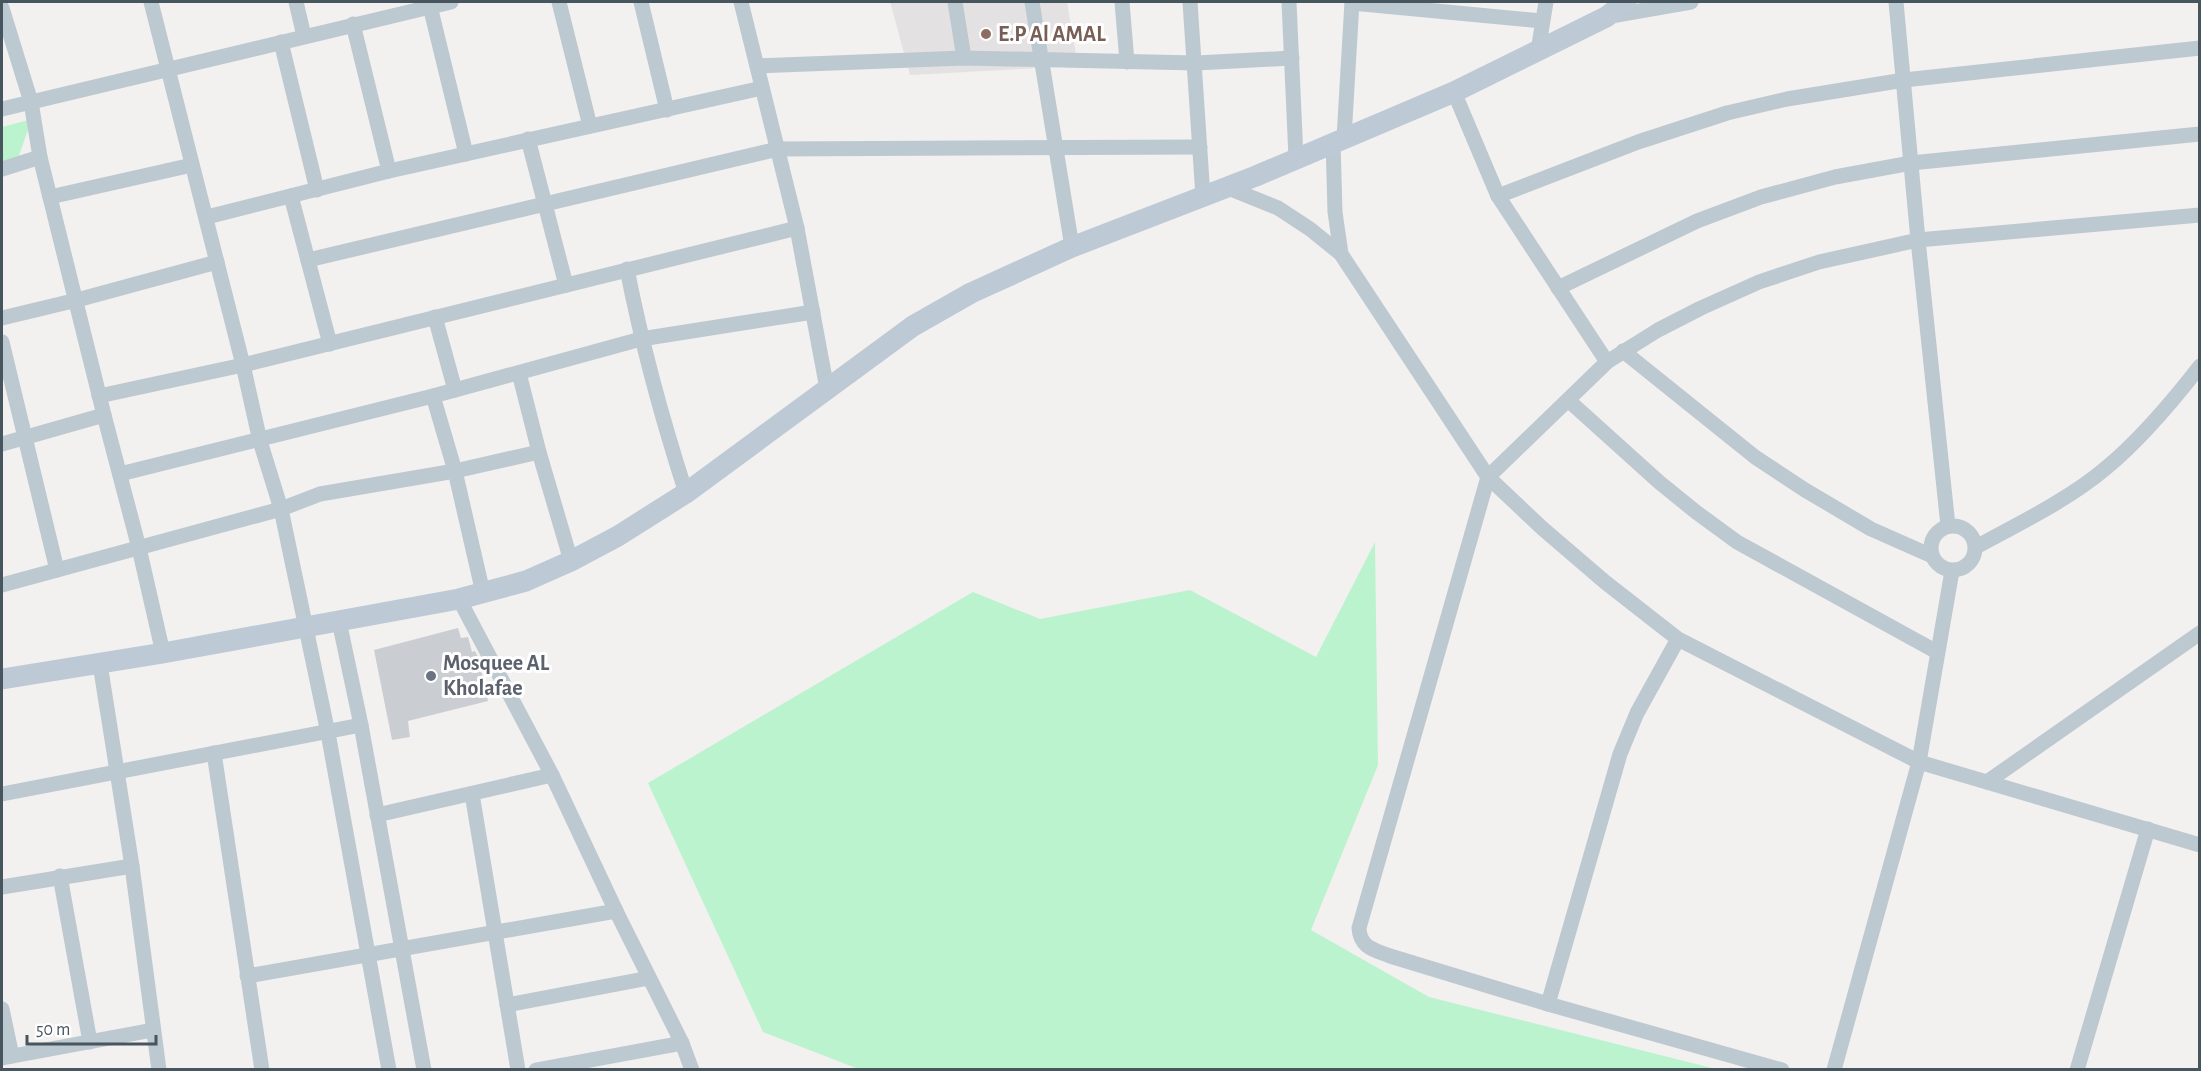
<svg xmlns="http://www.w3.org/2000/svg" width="2201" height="1071" viewBox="0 0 2201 1071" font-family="'Alegreya Sans',sans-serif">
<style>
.education{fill:#e4e1e2}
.green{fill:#bcf3cf}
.building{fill:#caced3}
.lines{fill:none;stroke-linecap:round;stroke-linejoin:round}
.street{stroke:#bdc9d0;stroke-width:15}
.secondary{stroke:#bdcad5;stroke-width:21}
.education-dot{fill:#8d6e63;stroke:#fff;stroke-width:2}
.worship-dot{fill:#6b7280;stroke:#fff;stroke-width:2}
.labels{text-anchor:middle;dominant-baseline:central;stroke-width:6;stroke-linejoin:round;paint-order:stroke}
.education-label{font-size:22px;font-weight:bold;fill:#785e54;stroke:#fff;text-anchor:start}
.worship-label{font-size:22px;font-weight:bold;fill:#5b616d;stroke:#fff;text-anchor:start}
</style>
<rect width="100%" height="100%" fill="#f3f0f0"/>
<polygon class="education" points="890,2 1067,2 1078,66 910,75"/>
<g class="green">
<polygon points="32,119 17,161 2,166 2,127"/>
<polygon points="1375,542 1378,765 1311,930 1429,997 1716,1069 861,1070 763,1032 648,783 973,592 1040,619 1190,590 1316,657"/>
</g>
<polygon class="building" points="458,628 461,638 468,637 472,652 475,651 479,659 488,701 408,721 410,737 392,740 374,650"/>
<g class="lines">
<g class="street">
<polyline points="151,2 243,365 260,441 281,509 328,733 389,1070"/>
<polyline points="296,2 304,36"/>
<polyline points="429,2 466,154"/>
<polyline points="559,2 590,126"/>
<polyline points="641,2 667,110"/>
<polyline points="741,2 797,228 827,389"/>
<polyline points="955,2 964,58"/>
<polyline points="1032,2 1072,247"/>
<polyline points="1122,2 1127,62"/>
<polyline points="1190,2 1203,197"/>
<polyline points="1289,2 1296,158"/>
<polyline points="1896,2 1918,240 1948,526"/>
<polyline points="1352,3 1542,21"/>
<polyline points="2,8 31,102 40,157 2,169"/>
<polyline points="1611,16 1691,2"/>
<polyline points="353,24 389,171"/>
<polyline points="281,42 317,190"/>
<polyline points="1538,51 1546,2"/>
<polyline points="757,66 964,58 1196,63 1292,58"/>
<polyline points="1454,92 1498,196 1607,362"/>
<polyline points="2,109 451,2"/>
<polyline points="1344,138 1352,2"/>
<polyline points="528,139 566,285"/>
<polyline points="1333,142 1335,212 1341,254"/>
<polyline points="40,157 104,415 139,548 163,653"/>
<polyline points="1226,187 1278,208 1310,229 1341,254 1488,477 1542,528 1605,582 1678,639 1919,762 2200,845"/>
<polyline points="291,196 330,344"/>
<polyline points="1498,196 1638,142 1727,113 1787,99 1904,80 2200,48"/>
<polyline points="50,197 192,165"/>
<polyline points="207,217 389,171 762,88"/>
<polyline points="308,260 778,149 1200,147"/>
<path d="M627,269C642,345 662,419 686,493"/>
<polyline points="1558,288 1697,221 1761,197 1835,177 1911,163 2200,134"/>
<polyline points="435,317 455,390"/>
<polyline points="2,318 77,300 217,262"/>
<polyline points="2,342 57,570"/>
<polyline points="1623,351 1755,457 1805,490 1871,529 1932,556"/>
<polyline points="519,373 539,452 571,561"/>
<polyline points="99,396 243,365 797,228"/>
<polyline points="433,396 455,471 483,593"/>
<polyline points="1568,400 1659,482 1696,512 1737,542 1937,652"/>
<polyline points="2,444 104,415"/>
<polyline points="120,474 433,396 641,339 813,312"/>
<circle cx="1953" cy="548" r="22"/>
<path d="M1976,547C2020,523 2068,500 2106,468C2141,439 2172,402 2200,366"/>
<polyline points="2,585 281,509 320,494 455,471 539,452"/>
<polyline points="459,599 552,775 616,911 682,1043 692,1070"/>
<polyline points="339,621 361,725 424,1070"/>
<polyline points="100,664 132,866 159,1070"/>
<polyline points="214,753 262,1070"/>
<polyline points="1987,782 2200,633"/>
<polyline points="2,794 361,725"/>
<polyline points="472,794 518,1070"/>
<polyline points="377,815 552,775"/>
<polyline points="60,876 90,1042"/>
<polyline points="2,887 132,866"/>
<polyline points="247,976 616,911"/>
<polyline points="1548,1004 1620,754 1637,713 1678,639"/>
<polyline points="507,1005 649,978"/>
<polyline points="2,1009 12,1056"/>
<polyline points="2,1058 153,1030"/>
<polyline points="536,1070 682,1043"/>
<path d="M1782,1070L1548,1004L1390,956C1375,950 1360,948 1359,928L1488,477L1607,362L1658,330L1701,308L1759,282L1819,262L1918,240L2200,215"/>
<polyline points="1834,1070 1919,762 1952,571"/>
<polyline points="2077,1070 2148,829"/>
</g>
<polyline class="secondary" points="2,679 163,653 459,599 526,581 571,561 618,536 686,493 913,326 971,293 1072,247 1256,176 1454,92 1606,17 1626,2"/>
</g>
<circle class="education-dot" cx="986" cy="34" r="6"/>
<circle class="worship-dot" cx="431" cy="676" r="6"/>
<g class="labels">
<g class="education-label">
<text x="998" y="34">E.P Al AMAL</text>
</g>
<g class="worship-label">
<text x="443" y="663">Mosquee AL<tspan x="443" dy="25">Kholafae</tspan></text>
</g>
</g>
<rect width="2201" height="1071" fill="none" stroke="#47555f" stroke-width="6"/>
<path d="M27 1035v9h129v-9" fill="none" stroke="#47555f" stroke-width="3"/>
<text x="36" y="1035" font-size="18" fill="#47555f" stroke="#ffffff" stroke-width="4.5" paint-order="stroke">50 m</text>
</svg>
